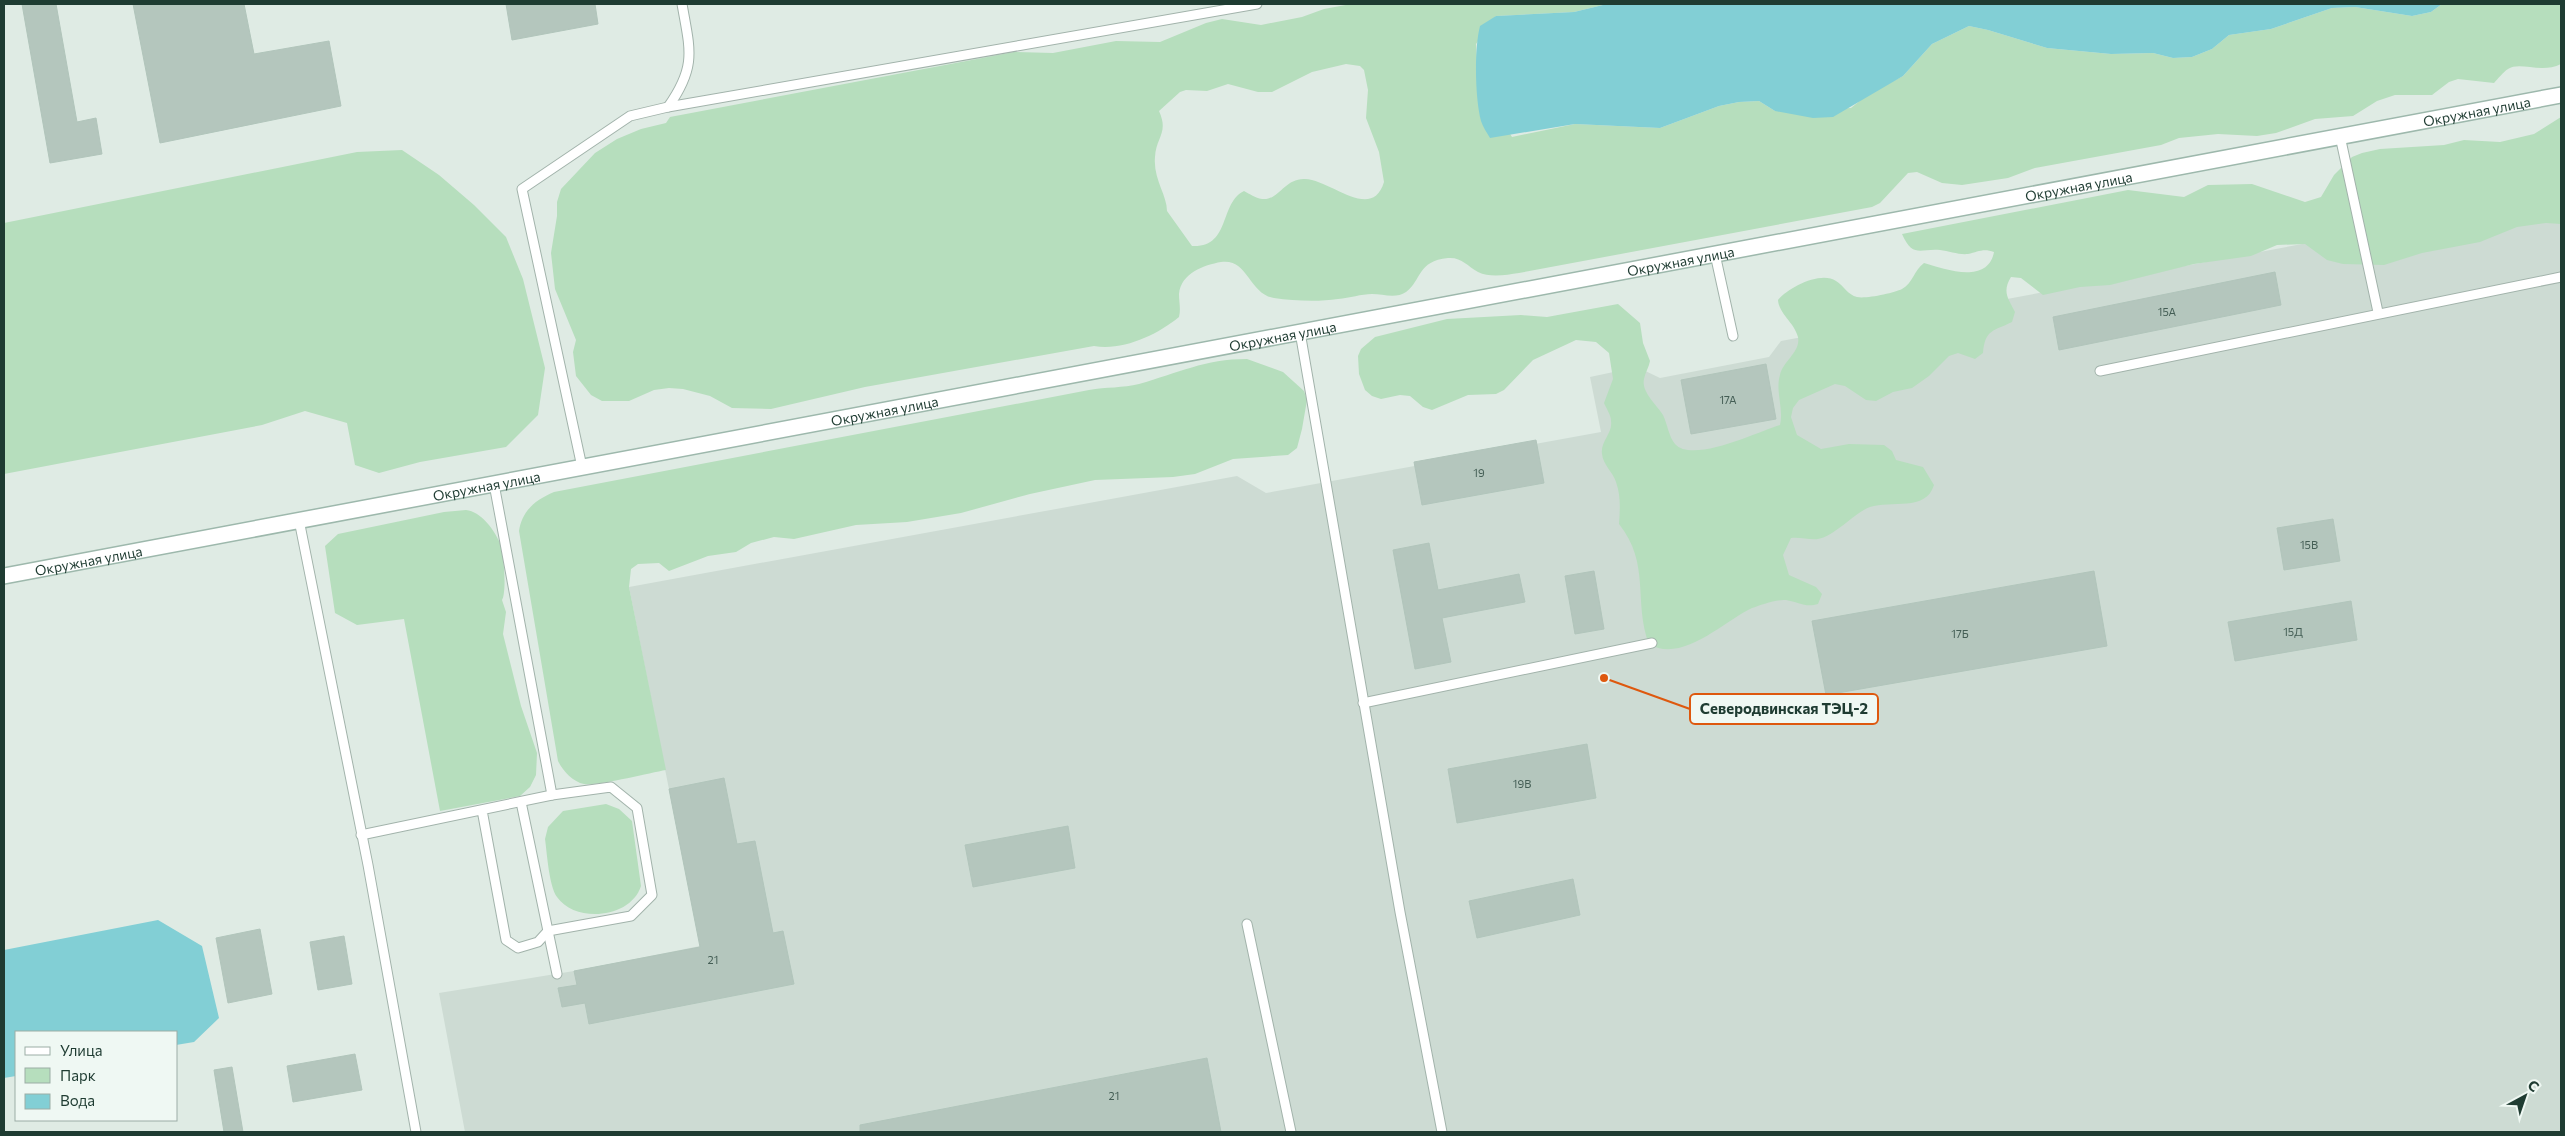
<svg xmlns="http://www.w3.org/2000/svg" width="2565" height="1136" viewBox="0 0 2565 1136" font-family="Commissioner,sans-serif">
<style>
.built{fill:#cddbd3}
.green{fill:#b6debd;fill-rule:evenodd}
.water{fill:#82cfd5}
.building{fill:#b4c6bd;stroke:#b1c5bb}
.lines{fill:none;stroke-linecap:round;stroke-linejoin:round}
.lane-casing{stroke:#a2b3ab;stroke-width:11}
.secondary-casing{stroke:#9db8ac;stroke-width:18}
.lane{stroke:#fff;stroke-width:9}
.secondary{stroke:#fff;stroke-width:15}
.labels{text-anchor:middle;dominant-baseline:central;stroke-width:4.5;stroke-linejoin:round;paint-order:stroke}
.number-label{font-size:11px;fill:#445e55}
.street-label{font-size:14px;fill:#1f3c32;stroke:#eff8f3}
.leader{fill:none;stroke:#de580e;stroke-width:2}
.callout-dot{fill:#de580e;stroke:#eff8f3;stroke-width:2}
.callout{fill:#eff8f3;stroke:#de580e;stroke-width:2}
.callout-label{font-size:15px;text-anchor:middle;font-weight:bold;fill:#1f3c32}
</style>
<rect width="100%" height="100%" fill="#dfebe4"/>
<polygon class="built" points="2561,196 2561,1132 465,1132 439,993 574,971 700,946 629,587 1237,476 1266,493 1601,432 1590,377 1637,367 1660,378 1769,357 1781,341"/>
<g class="green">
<path d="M1351,4H1607L1574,12L1496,16L1476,44L1478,83L1512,137L1575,124L1660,128L1719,106L1739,102L1759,101L1775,111L1851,108L1867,95L1903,76L1932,44L1969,26L1988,30L2047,48L2111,54L2153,53L2173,58L2192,57L2212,49L2229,35L2271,29L2332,8L2355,7L2412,16L2431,12L2442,4H2561V64C2541,74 2520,61 2508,69C2503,72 2498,79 2494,83L2458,79L2449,82L2432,95H2395L2377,101L2353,116L2315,119L2276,133L2257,136L2218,134L2179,138L2161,145L2035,168L2008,178L1962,185L1942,183L1917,172L1908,173L1880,203L1872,207L1519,273C1506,275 1490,278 1478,272C1467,266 1462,257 1448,258C1417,261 1422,280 1406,292C1396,299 1383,294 1372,294C1361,294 1350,298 1338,299C1319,302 1294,301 1274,298C1249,294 1248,258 1221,262C1204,265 1181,273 1179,294C1179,302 1181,309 1179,317C1157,335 1123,351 1094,346L865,387L771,409L732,408L710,396L683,389L669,388L654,390L629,401H602L591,395L576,376L573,352L576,340L555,289L551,253L557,216V202L561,189L595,153L617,139L641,129L666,123L670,117L1014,52L1053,53L1116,41L1160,42L1206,23L1222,19L1261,25L1302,17L1324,9ZM1346,64L1360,66L1364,70L1368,90L1366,118L1379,152L1384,182C1372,222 1331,180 1305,179C1284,178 1279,201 1262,199C1255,198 1250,194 1244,191C1219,203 1231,248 1192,246L1167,211C1167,195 1153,179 1155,157C1156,137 1169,133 1159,111L1180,92L1186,90L1207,91L1228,84L1258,92H1272L1312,72Z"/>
<path d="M2561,117V224L2546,223L2517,227L2480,242L2422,253L2384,265L2343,264L2327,260L2305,244L2277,245L2251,256L2194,264L2110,285L2080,287L2043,295L2021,278L2011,277C2002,292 2008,298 2015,312L2012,322C1994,331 1985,329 1983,353L1975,359L1958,353L1949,356L1929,376L1912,388L1893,392L1876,401L1866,400L1845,386L1835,384L1799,400L1793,408L1791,417L1797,435L1821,449L1849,444L1884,445L1892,451L1896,460L1923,467L1934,485C1926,512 1891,500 1870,507C1854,513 1835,536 1818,539C1810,540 1800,537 1791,538L1783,555L1789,575L1816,587L1822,594L1818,604C1806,608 1798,602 1786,600C1777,599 1760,605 1752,608C1724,621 1682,664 1649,644C1633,602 1651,564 1619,524C1620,510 1621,496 1616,482C1613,472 1603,465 1602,454C1600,442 1613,433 1611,421C1611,415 1606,408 1604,403L1613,379L1609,353L1596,342L1576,340L1533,360L1504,390L1496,394L1468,395L1432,410L1423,407L1410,396L1400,395L1381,399L1372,396L1365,390L1359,374L1358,356L1361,349L1375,337L1447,319L1521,315L1547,317L1618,304L1640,323L1643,343L1650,361C1649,367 1645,373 1644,379C1641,392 1657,405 1663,415C1667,423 1669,437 1675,444C1693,464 1759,431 1780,425C1784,409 1775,391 1780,375C1783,361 1801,352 1798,337C1794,322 1779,314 1778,300C1789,287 1821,271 1836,281C1844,286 1848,295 1857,297C1866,299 1894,293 1902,289C1913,283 1914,270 1924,263C1944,269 1988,285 1994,252C1983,248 1978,252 1968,254C1959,255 1949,251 1940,250C1921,248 1913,259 1902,234L2128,190L2184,197L2208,185L2252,184L2305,202L2321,197L2334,175L2352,157L2362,153L2380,149L2444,145L2464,140L2500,142L2534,134Z"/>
<polygon points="402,150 439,175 474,205 506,237 523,279 545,368 538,415 506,447 420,462 379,473 355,465 347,423 305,411 262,425 4,474 4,223 357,152"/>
<path d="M1247,359L1283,372L1304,391L1307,400L1302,429L1297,448L1288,455L1233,459L1195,474L1173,477L1095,480L1030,494L961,513L907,522L856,525L794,539L774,537L751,543L736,552L708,556L669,571L659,563L638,564L631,569L629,587L666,770C649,773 598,786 584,784C573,782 563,771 558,761L519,531C522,511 535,500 554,492L1089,390C1106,387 1123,388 1139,384C1178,373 1205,359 1247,359Z"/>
<path d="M466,510C481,512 493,528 499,541C504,550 507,592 502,600L506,612L503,634L521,706L537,753L536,775L530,787L520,796L440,811L404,619L357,625L335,613L325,546L338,534L444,512Z"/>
<path d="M606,804L619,809L632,821L641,886C631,918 576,924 557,897C549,886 547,853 545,839L548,827L563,811Z"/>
</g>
<g class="water">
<path d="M1607,4H2442L2431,12L2412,16L2355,7L2332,8L2271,29L2229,35L2212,49L2192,57L2173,58L2153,53L2111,54L2047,48L1988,30L1969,26L1932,44L1903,76L1833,117L1813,118L1775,111L1759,101L1739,102L1719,106L1660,128L1575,124L1490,138C1487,133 1483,127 1481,121C1475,98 1474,49 1480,26L1496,16L1574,12Z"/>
<polygon points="158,920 202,946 219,1018 194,1042 176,1045 176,1032 16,1032 16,1076 4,1078 4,950"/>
</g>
<g class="building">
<polygon points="22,4 56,4 77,122 96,118 102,154 50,163"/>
<polygon points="133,4 244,4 254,54 329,41 341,106 160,143"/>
<polygon points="506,4 595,4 598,24 512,40"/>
<polygon points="2275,272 2281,305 2059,350 2053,317"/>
<polygon points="1766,364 1776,419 1691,434 1681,380"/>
<polygon points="1536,440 1544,483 1422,505 1414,462"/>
<polygon points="2333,519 2340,561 2284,570 2277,528"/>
<polygon points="1429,543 1438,590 1519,574 1525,602 1442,618 1451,662 1415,669 1393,550"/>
<polygon points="1594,571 1604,629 1575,634 1565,576"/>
<polygon points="2094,571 2107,646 1826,695 1812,621"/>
<polygon points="2351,601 2357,640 2235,661 2228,622"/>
<polygon points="1587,744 1596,798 1457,823 1448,769"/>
<polygon points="724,778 737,844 755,841 773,933 783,931 794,984 589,1024 585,1003 562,1007 558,988 577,985 574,971 700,947 669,789"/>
<polygon points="1068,826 1075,868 973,887 965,845"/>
<polygon points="1573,879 1580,915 1477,938 1469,901"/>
<polygon points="260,929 272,994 228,1003 216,938"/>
<polygon points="344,936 352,984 318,990 310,942"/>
<polygon points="355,1054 362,1090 293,1102 287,1066"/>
<polygon points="1207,1058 1221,1132 860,1132 860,1125"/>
<polygon points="232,1067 243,1132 224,1132 214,1070"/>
</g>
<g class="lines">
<g class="lane-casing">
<g id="lane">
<path d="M668,107C697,66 690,50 682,4"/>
<polyline points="2340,136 2378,312"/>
<polyline points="1715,254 1733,336"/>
<polyline points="1300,332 1400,912 1442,1132"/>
<polyline points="2100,371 2561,277"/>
<polyline points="582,467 522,189 630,116 668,107 1257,4"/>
<polyline points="494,484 552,795"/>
<polyline points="299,520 368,865 416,1132"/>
<polyline points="1363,703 1652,643"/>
<polyline points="521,802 557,974"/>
<polyline points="361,835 552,795 611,787 637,808 652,895 631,916 548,931 538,942 518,948 506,940 482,810"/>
<polyline points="1247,924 1291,1132"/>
</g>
</g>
<g class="secondary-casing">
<g id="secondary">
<path id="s1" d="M4,576L2561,95"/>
</g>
</g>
<use href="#lane" class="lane"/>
<use href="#secondary" class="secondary"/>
</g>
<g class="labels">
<g class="number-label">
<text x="2167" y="311">15А</text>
<text x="1728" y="399">17А</text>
<text x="1479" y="472">19</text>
<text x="2309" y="544">15В</text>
<text x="2293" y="631">15Д</text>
<text x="1960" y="633">17Б</text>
<text x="1522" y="783">19В</text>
<text x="713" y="959">21</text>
<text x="1114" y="1095">21</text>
</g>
<g class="street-label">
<text stroke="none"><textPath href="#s1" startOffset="2516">Окружная улица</textPath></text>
<text stroke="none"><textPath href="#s1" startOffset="2111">Окружная улица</textPath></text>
<text stroke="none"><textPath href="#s1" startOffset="1706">Окружная улица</textPath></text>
<text stroke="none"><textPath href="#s1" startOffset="1301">Окружная улица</textPath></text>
<text stroke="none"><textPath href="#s1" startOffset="896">Окружная улица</textPath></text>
<text stroke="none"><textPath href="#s1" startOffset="491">Окружная улица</textPath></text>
<text stroke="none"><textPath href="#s1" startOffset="86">Окружная улица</textPath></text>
</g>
</g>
<path class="leader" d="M1604 678L1690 709"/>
<circle class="callout-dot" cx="1604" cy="678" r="5"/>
<rect class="callout" x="1690" y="694" width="188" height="30" rx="5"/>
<g class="callout-label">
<text x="1784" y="714">Северодвинская ТЭЦ-2</text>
</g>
<rect width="2565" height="1136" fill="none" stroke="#1f3c32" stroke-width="10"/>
<rect x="15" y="1031" width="162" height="90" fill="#eff8f3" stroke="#9cada6"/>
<rect x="25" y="1047" width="25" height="8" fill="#ffffff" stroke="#9cada6"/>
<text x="60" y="1056" font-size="15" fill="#1f3c32">Улица</text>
<rect x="25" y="1068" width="25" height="15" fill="#b6debd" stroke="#9cada6"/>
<text x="60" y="1081" font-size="15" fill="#1f3c32">Парк</text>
<rect x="25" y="1094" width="25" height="15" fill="#82cfd5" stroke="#9cada6"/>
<text x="60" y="1106" font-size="15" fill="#1f3c32">Вода</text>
<g transform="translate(2525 1096) rotate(40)" stroke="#eff8f3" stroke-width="4" paint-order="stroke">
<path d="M0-4L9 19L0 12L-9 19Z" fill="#1f3c32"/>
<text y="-8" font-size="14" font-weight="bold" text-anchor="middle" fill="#1f3c32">С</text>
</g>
</svg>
